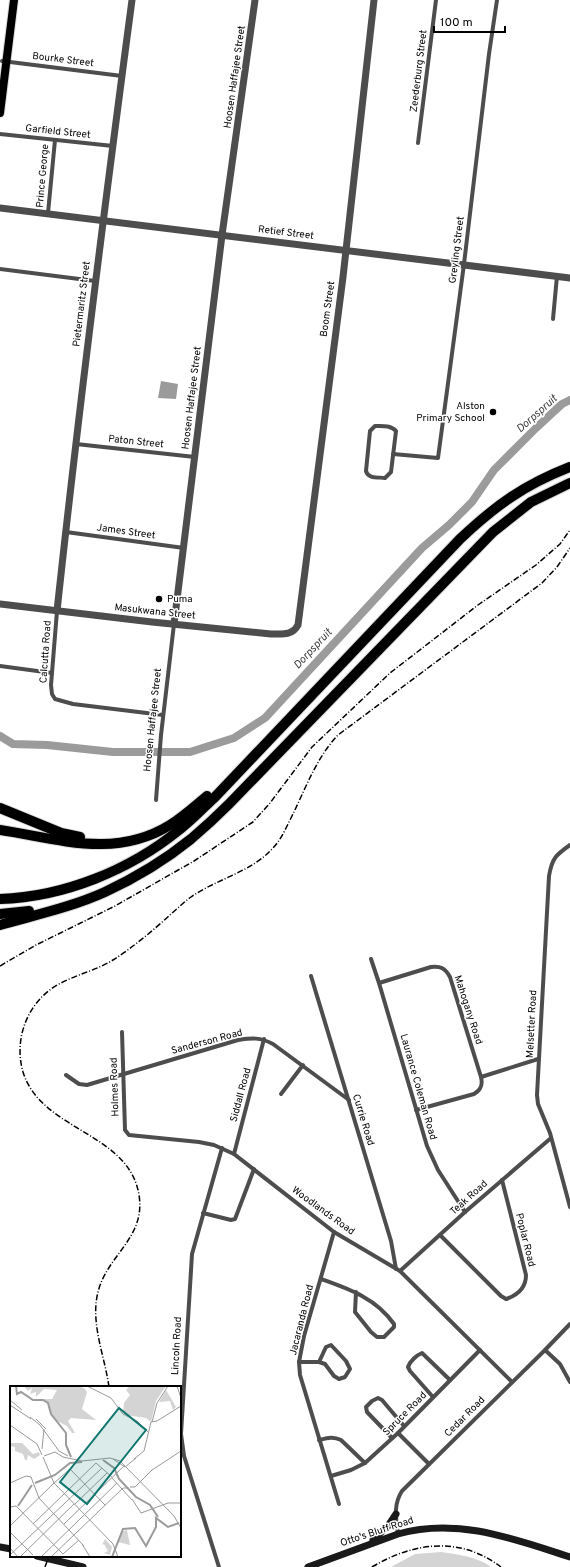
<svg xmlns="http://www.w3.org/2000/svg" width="570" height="1567" viewBox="0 0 570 1567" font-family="Overpass,sans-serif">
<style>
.green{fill:#d4d4d4}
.water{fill:#9b9b9b}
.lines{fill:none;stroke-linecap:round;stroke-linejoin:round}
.river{stroke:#9b9b9b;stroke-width:8}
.primary-casing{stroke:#dbdbdb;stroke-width:10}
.motorway-casing{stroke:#dbdbdb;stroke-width:12}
.minor{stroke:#4d4d4d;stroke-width:4}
.tertiary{stroke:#4d4d4d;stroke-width:7}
.secondary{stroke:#1a1a1a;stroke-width:7}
.primary{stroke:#000;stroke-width:8}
.motorway{stroke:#000;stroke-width:10}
.rail{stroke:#000;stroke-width:1.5;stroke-dasharray:6 2 1 2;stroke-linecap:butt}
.poi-dot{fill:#000;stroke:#fff;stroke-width:1.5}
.labels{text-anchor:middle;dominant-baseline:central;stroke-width:3;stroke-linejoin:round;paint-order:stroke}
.street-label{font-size:10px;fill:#000;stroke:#fff}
.poi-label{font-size:10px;fill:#000;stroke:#fff;text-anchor:end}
.water-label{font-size:11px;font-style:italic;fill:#3c3c3c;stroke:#fff}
.inset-river{fill:none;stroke:#9b9b9b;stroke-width:2}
.inset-road{fill:none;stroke:#999;stroke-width:1}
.view{fill:#0f766e;fill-opacity:0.15;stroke:#0f766e;stroke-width:2}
.inset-edge{fill:none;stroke:#000;stroke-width:2}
</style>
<rect width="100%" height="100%" fill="#fff"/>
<path class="green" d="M441,1552C459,1555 476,1556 491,1567H391L415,1554Z"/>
<polygon class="water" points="161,381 178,384 176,399 158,398"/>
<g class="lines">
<polyline class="river" points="0,736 13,744 47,745 113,752 190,752 234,738 265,718 422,548 449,525 472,502 494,470 536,428 562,404 570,400"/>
<g class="primary-casing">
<polyline id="primary" points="0,113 14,0"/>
</g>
<g class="motorway-casing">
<g id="motorway">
<polyline points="0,808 61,833 80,837"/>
<path d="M0,830C59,839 115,859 170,825C183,817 195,806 207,796"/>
<path d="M0,899C64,897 130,870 179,830C192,820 203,808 215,797L460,539C496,505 524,485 570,467"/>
<polyline points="0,914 29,911"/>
<path d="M0,925C35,915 72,907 105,892C135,878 165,860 191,839C204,828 217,816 229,804L493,532L531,502L570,483"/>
</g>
</g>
<g class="minor">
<polyline points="2,61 122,76"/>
<polyline points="0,134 113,146"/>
<polyline points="418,143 436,0"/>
<polyline points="48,213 55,140"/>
<polyline points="0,269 95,281"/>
<polyline points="553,319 557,276"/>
<path d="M375,426C382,426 391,425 396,431L391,472L385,478C378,477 368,479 366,471L370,431Z"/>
<polyline points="76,444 195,457"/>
<polyline points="393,454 438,458 464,264 489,54 497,0"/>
<polyline points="66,532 184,548"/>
<polyline points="57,611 51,685 52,694 55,699 73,704 163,715"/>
<polyline points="0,666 52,673"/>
<polyline points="156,800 161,735 174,624"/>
<path d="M570,845C556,855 552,858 549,876L537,1095L538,1104L550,1133L570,1207"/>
<polyline points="371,959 379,983 427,1146 438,1170 465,1212"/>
<polyline points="311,976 391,1241 396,1269"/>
<path d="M379,983L431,967C441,966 445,968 450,977L481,1077C483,1085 481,1090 474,1094L416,1110"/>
<polyline points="122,1032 125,1130 129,1135 199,1142 214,1145 234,1154 334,1232 400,1271 512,1382"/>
<path d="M66,1075L79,1084L87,1085L238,1040C252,1038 260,1037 273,1044L349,1100"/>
<polyline points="481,1077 538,1059"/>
<polyline points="281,1094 303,1065"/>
<polyline points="234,1154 264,1039"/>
<polyline points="203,1213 231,1220 235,1219 254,1169"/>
<polyline points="334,1232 304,1336 299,1362 300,1375 339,1504"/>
<path d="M440,1235L501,1296L506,1299C518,1295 526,1287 526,1275L502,1180"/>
<polyline points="400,1271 465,1212 551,1138"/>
<path d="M321,1279C349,1289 376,1298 394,1324V1327L384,1337H377L371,1332L355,1312L356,1292"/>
<polyline points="545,1350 560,1364 570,1382"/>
<polyline points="299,1362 319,1362 326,1347 331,1345 346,1361 350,1369 345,1377 339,1379 334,1376 325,1364 319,1362"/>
<path d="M433,1397L410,1371L408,1367C410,1361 417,1355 422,1353L450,1380"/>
<polyline points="398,1433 429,1464"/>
<polyline points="392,1438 367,1412 366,1407 372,1401 378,1398 382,1400 404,1426"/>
<path d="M319,1440C327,1438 333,1436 341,1440L365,1463"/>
<polyline points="331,1476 351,1470 365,1463 398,1433 480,1350"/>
<path d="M398,1534C396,1518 393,1505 402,1491L545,1350L570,1324"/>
<polyline points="219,1567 184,1456 181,1434 192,1254 222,1148"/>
</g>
<g class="tertiary">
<polyline points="0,208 570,278"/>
<path d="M0,604L152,622L271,634C282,634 292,636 298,625L343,277L374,0"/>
<path d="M57,611C79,407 105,203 132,0"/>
<polyline points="174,624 222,235 255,0"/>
</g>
<g class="secondary">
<polyline points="373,1540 388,1526 396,1514"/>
<polyline points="0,1547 11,1549"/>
<polyline points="37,1556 83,1567"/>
<path d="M308,1567L398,1534C457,1517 514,1539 570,1557"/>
</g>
<use href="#primary" class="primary"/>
<use href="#motorway" class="motorway"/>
<g class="rail">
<polyline points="0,966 36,945 115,906 194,861 253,822 270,803 312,747 390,673 478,605 536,565 560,544 570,530"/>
<path d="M109,1387C105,1357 90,1323 98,1292C107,1255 146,1238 139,1195C129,1132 41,1131 23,1072C13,1037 29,999 61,983C78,974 97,970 113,960C132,948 155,929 171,914C178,908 184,902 191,897C215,880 250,872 270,851C280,842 285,830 291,818C305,790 316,758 338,735L542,583L557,567L570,548"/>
<polyline points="45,1567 49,1556"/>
<path d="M372,1567C414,1542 460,1536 501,1567"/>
</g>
</g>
<g class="poi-dot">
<circle cx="493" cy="412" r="4"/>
<circle cx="159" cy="599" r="4"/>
</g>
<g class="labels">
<g class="street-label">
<text transform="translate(63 60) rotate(7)">Bourke Street</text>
<text transform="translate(419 71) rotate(-83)">Zeederburg Street</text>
<text transform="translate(235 77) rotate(-82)">Hoosen Haffajee Street</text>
<text transform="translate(58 132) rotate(6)">Garfield Street</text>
<text transform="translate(43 176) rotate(-85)">Prince George</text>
<text transform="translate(286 233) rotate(7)">Retief Street</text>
<text transform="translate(457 250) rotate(-83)">Greyling Street</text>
<text transform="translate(82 304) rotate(-83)">Pietermaritz Street</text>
<text transform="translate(328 309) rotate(-82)">Boom Street</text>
<text transform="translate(192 398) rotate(-83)">Hoosen Haffajee Street</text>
<text transform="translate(136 442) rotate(6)">Paton Street</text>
<text transform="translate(126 532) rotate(8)">James Street</text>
<text transform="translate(155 612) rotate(6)">Masukwana Street</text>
<text transform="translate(46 652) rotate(-86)">Calcutta Road</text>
<text transform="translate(153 720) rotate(-84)">Hoosen Haffajee Street</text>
<text transform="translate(468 1010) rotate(72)">Mahogany Road</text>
<text transform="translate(532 1024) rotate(-87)">Melsetter Road</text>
<text transform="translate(207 1042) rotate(-15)">Sanderson Road</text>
<text transform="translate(115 1087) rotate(-92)">Holmes Road</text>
<text transform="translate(418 1087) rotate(74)">Laurance Coleman Road</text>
<text transform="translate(241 1095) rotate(-75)">Siddall Road</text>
<text transform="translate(363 1120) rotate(73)">Currie Road</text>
<text transform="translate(469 1198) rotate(-42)">Teak Road</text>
<text transform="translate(323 1211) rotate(36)">Woodlands Road</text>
<text transform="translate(525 1240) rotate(76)">Poplar Road</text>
<text transform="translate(302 1320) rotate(-76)">Jacaranda Road</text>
<text transform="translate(177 1346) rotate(-87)">Lincoln Road</text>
<text transform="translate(405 1414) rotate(-45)">Spruce Road</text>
<text transform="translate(465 1417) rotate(-45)">Cedar Road</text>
<text transform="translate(377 1532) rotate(-18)">Otto's Bluff Road</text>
</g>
<g class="poi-label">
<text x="485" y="406">Alston<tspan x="485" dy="12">Primary School</tspan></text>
<text x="167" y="599" text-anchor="start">Puma</text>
</g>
<g class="water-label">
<text transform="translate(537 414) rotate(-42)">Dorpspruit</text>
<text transform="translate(313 649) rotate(-47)">Dorpspruit</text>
</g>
</g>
<g transform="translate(10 1386)">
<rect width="171" height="171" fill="#fff"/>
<path d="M14,0H70L75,3L77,6L72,23L86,34L61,32L58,35L65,47H62L57,40L47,35L40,26L39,17L32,13H42L47,4L34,3L26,11V6L20,8L22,2L18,5ZM120,0H156L146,15L141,36L136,32L116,29L113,26L114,17L120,9L116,4ZM156,4L166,21L163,24L160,15L149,16ZM0,57H12L23,68L29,66L30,69L24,73L18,69L17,74H15L13,68L5,65V61L0,60ZM117,144L120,159L108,156L111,146ZM95,153L102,161L100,169L94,167L98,165L94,158L92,159Z" fill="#d4d4d4"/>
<path class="inset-river" d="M6,0L7,8L11,6L23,14H33L38,17L41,28L56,47V59L61,71M93,74L104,82L109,93L126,111L140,119L148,131M25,97L45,89L60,77L72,76M8,120L22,99M102,171L113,143L125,142L136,160L146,141V132L158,141L169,137"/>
<path class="inset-road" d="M77,0L101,12L113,28L127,35L139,47M167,0L171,12M0,14L12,24M0,19L21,33M20,31L30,39L49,65L58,70M26,33L36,43M142,36L147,17L158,0M0,39L27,58L32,69M32,63L34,43M34,70L45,66L53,71M33,71L44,97M53,71L72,75L100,72L110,75L164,130L171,142M103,73L115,81L126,72M124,73L134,65L141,36L147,35L171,20M102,92L122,114M0,97L16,90L21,91L29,112L74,160M44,97L60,83L95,119M120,101H125L142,84L171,65M122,113L131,127L158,117H171M65,118L97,87M0,121L6,120L53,168L69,154M76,130L103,158L108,171M23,138L86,77L102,91M54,138L115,79M0,140L44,97L77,131M0,146L23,169M72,158L80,171M0,162L8,171M0,169L92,82M10,171L64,118M31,171L107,97M41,171L113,102H119"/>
<path class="view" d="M109,22L136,44L77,118L50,96Z"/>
<rect width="171" height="171" class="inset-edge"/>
</g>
<path d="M434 26v6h71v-6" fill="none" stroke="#000000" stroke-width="2"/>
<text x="440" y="26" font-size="12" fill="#000000" stroke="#ffffff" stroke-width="3" paint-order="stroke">100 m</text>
</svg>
